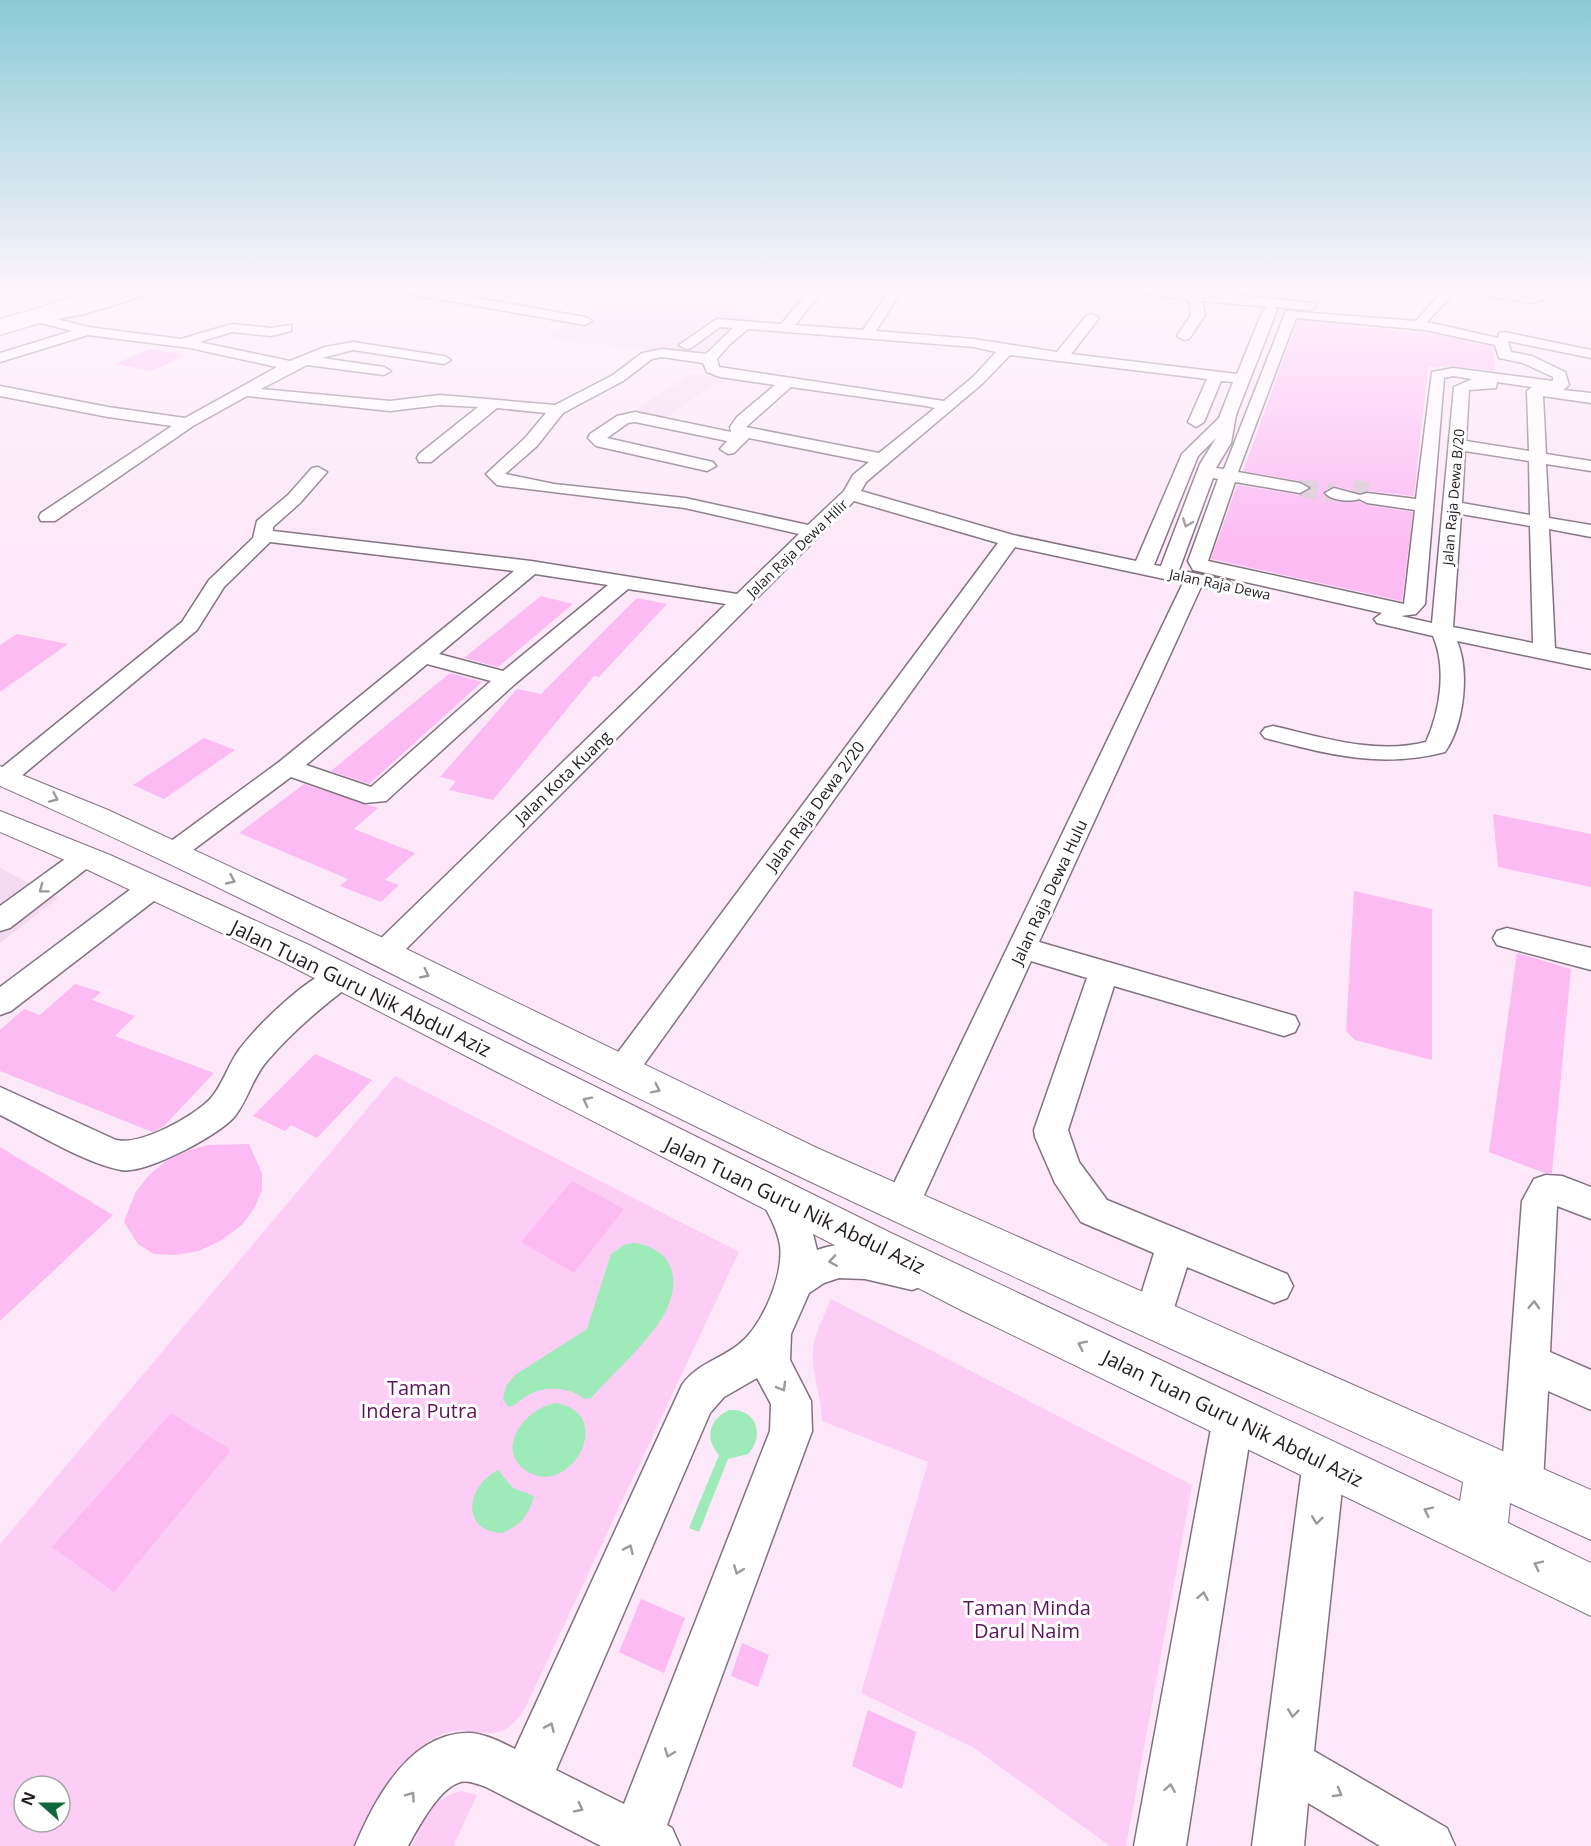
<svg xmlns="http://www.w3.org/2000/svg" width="1591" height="1846" viewBox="0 0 1591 1846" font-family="'Open Sans',sans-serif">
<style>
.built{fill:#f4daf0}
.green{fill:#fccef5;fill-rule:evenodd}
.water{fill:#9eeab8}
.building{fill:#fcbbf3}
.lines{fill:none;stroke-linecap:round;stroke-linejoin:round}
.minor-tunnel{stroke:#dbc9d8;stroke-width:18;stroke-dasharray:18 9;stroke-linecap:butt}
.minor-casing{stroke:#827180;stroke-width:3}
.major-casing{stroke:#827180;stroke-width:2}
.highway-casing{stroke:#827180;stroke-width:2}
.minor{fill:#fff;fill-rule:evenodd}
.major{fill:#fff;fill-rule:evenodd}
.highway{fill:#fff;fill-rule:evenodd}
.oneway{stroke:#9c989b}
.labels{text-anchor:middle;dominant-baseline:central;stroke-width:6;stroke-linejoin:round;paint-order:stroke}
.far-street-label{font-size:14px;fill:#221b21;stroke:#fff}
.street-label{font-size:16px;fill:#221b21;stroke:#fff}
.near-street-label{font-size:20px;fill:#221b21;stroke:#fff}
.near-park-label{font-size:20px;fill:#5e1459;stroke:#fff}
</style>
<rect width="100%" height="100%" fill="#fce8f8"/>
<g class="built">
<polygon points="538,288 768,288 736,311 757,314 748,322 740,323 698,356 544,338 610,297"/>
<polygon points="692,373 724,378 664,419 632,413"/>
<polygon points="0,868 58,898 0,943"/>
</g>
<g class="green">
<path d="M395,1076L739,1252L526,1706C498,1757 471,1715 433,1739C405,1756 378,1816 361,1846H0V1544ZM24,1786H60V1822H24Z"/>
<path d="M831,1299L1192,1485L1126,1846H1110L974,1748L861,1693L928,1462L822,1421C822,1399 813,1378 813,1357C812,1337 824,1317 831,1299Z"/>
<path d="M462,1791L477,1795L454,1844L457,1846H412C424,1821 432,1796 462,1791Z"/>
</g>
<g class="water">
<path d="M635,1243C683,1251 681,1294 656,1327C637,1352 612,1375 591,1398L585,1399C566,1386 545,1385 525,1397C519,1401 515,1406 508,1407L503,1398L506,1386L515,1375L587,1329L611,1254L626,1244Z"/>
<path d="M556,1403C617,1414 571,1497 528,1472C493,1451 524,1408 556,1403Z"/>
<path d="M729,1410C757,1408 765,1436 748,1454L728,1459L699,1532L689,1528L719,1455C704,1439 709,1419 729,1410Z"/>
<path d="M498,1470L513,1488L534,1496C529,1515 521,1525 502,1533C459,1531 467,1485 498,1470Z"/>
</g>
<g class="building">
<polygon points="1298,320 1444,336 1493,347 1495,371 1453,366 1428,367 1414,496 1367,491 1360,493 1335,486 1323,493 1336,501 1359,501 1367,505 1413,512 1402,601 1211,559 1237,485 1300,495 1311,489 1300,481 1243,471"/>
<polygon points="149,349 186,355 152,371 115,364"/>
<polygon points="541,596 573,604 498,667 464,658"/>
<polygon points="637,598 667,604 599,677 594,676 493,800 449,790 456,781 440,777 517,689 541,694"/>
<polygon points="17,634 68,644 0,692 0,645"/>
<polygon points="450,673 482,682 369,784 331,771"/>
<polygon points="204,738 235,750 164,799 133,785"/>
<polygon points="304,784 378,808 354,829 415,853 385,880 399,885 381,902 340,886 348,879 239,833"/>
<polygon points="1493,814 1591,834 1591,887 1498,867"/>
<polygon points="1354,891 1432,909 1432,1060 1355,1040 1346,1031"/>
<polygon points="1517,953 1571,969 1552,1173 1545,1173 1489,1152"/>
<polygon points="75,984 101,992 92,1000 135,1016 115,1036 214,1073 163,1127 152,1132 0,1071 0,1030 24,1009 40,1015"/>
<polygon points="315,1054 372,1080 317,1138 291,1125 285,1131 253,1116"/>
<polygon points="249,1144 262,1173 262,1190 255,1207 242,1225 222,1240 199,1251 175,1255 154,1254 138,1244 124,1222 135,1193 149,1175 166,1161 190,1150 208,1145"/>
<polygon points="0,1147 113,1215 0,1321"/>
<polygon points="572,1181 624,1209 574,1273 521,1242"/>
<polygon points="171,1413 231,1450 114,1592 52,1547"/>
<polygon points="641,1599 685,1618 664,1673 619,1652"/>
<polygon points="742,1643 769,1655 758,1687 731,1676"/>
<polygon points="868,1710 916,1732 902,1789 852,1766"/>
</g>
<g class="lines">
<g class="minor-tunnel">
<polyline points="1300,488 1334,493"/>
<polyline points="1353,488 1368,492"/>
</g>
<g class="minor-casing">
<g id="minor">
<path d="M149,288H169L85,314L57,319L88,327L181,339L232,324L271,328L291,325V331L271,336L232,332L199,342L290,361L325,347L353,342L444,356L451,360L444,364L353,350L322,358L384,367L391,371L384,375L307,365L261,389L390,401L440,395L555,405L613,375L642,353L662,349L706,354L733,328L720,327L691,348L686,349L679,345L717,319L781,324L812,288H825L795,325L863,330L891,288H903L876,331L974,339L1057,352L1087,315L1092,314L1099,318L1071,354L1237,374L1263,310L1268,307L1202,301L1205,315L1189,339L1184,340L1177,336L1191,315L1189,300L1133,292L1127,288H1159L1315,303L1317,306L1310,310L1275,307L1277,310L1236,415L1231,443L1216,468L1224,469L1286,311L1416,321L1445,288H1458L1427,322L1498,338L1499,333L1504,332L1591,350V358L1508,341L1511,352L1532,356L1565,372L1569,385L1563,390L1591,393V403L1543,396L1546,454L1591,461V471L1546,464L1549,518L1591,525V537L1549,529L1555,648L1591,655V669L1457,641C1470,671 1464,725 1445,752C1380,769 1327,754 1265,738L1261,733L1265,728L1273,726C1322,737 1375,755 1426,742C1440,711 1447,668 1433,636L1377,623L1374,619L1382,613L1193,570L1188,561L1218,479L1213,478L1179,570L1229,581L1232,585L1229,589L1222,591L1201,587L1039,942L1295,1016L1299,1024L1295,1032L1284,1036L1114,986L1068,1130L1079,1162L1107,1200L1287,1274L1293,1286L1287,1298L1274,1303L1187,1267L1167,1330L1153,1335L1139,1330L1134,1317L1154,1253L1081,1222L1055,1183L1035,1137L1034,1130L1087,978L1031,961L915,1215L902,1220L889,1215L884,1204L1183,583L1015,547L632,1081L621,1085L610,1081L605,1072L610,1063L998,543L854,501L394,961L384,964L374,961L369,953L374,945L726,604L628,589L515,684L386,801L365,803L291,777L181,859L172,862L163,859L159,853L163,847L279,762L514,571L270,542L224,587L197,630L14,782L0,783V769L182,622L209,580L253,538L257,521L288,495L312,468L318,467L327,472L300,503L273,527V531L531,561L737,594L799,534L685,508L503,486L497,485L486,474L525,438L546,413L497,408L431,462H419L417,458L419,454L478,407L440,405L390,411L247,396L193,426L55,521H41L39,517L41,513L172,426L108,417L0,396V386L108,407L185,418L277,367L190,348L88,335L0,362V353L72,331L33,321V315L79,307ZM1296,318L1425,330L1495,345L1499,358L1523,363L1553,377V381L1453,368L1432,372L1416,499L1367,493L1360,495L1334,488L1325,493C1332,501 1350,502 1359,499L1367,503L1415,510L1404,604L1208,561L1235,482L1300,493L1309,488L1300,483L1238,472ZM748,329L974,347L996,352L973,377L944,401L719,367L717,359L729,345ZM1010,355L1207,379L1188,422L1196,427L1204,422L1221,381L1233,382L1219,418L1182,454L1136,561L1013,535L861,491L866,482L983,383ZM662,357L703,363L707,372L720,377L775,385L737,417L730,427L731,432L635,412L617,416L590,434L588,438L596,446L707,471L716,466L713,462L607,438L628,423L635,422L727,441L720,449L728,454L734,453L749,438L869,462L853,475L844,491L808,525L685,498L554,484L505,474L537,446L563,413L623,381L652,359ZM1453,376L1472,379L1454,387L1432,623L1401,616L1416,614L1425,604L1444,378ZM1497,382L1532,387L1527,391L1529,451L1466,441L1469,390L1496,388ZM791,387L926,406L935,408L879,453L746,427ZM1216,438L1200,464L1161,566L1154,565L1198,456ZM1465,451L1529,461L1530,515L1462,503ZM1461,514L1530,526L1533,643L1453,627ZM535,574L608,585L503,671L439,654ZM427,664L491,681L371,787L306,765Z"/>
<polygon points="391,288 419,288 585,317 592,321 585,325 397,292"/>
<polygon points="1459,288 1488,288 1530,295 1538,288 1551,288 1542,300 1531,303 1465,292"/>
<polygon points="85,848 94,851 98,857 94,863 10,928 0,931 0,906 76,851"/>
<polygon points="153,878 163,880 167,887 163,894 11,1011 0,1015 0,987 143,880"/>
<polygon points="1507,928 1591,948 1591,970 1497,945 1493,938 1497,931"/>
<path d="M341,965L352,968L356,976L352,984C321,1007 292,1032 267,1061C253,1077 248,1099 235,1116C220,1135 144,1175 121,1170C84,1163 35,1132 0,1115V1087L116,1140C140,1146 195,1116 211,1098C223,1084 228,1065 239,1050C259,1023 309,975 341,965Z"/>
<polygon points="1546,1175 1562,1176 1591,1187 1591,1219 1557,1206 1550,1352 1591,1370 1591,1410 1548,1391 1543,1482 1537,1497 1522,1503 1507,1497 1501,1482 1522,1201 1534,1179"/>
<path d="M778,1183L790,1187L812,1230L817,1250C851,1237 892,1248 925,1261L931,1273L925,1285L912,1290L865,1279L839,1278L824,1283L809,1293L791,1334L790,1360L811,1401L812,1431L667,1825L672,1828L680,1846H601L486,1787C477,1784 467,1779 458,1783C438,1790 418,1828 408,1846H355C374,1800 409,1734 467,1733C482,1732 501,1742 515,1749L682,1385C697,1364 718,1360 738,1345C762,1327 784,1275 780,1245C777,1228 768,1213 760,1198L766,1187ZM757,1378L771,1404L770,1431L624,1804L556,1770L710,1413L724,1397Z"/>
<polygon points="1233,1398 1247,1404 1253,1418 1186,1846 1134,1846 1213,1418 1219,1404"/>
<polygon points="1324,1440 1339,1446 1345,1461 1314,1751 1447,1828 1455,1846 1380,1846 1308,1803 1304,1846 1252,1846 1303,1461 1309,1446"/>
</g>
</g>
<g class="major-casing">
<g id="major">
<polygon points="127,288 150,288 148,291 0,335 0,325"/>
<path d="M0,766L108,810L396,944L817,1148L1591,1490V1540L1510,1503L1508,1523L1591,1563V1616L963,1311L283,962L88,870L0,832V811L110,855L307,944L891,1233L1460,1501L1463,1482C1238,1379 1013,1278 790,1172C525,1046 268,904 0,786Z"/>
</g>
</g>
<g class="highway-casing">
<polygon id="highway" points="106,288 129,288 127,291 0,329 0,319"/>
</g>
<use href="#minor" class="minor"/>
<use href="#major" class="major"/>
<use href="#highway" class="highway"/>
</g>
<defs><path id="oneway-chevron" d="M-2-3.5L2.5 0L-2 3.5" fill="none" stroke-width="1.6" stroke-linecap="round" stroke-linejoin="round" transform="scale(1.5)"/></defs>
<g class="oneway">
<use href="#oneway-chevron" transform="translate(1187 523) rotate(111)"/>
<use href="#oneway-chevron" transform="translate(54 798) rotate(24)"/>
<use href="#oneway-chevron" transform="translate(231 880) rotate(25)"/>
<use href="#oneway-chevron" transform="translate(43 889) rotate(143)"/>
<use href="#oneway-chevron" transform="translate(425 974) rotate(27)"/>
<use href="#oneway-chevron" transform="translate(656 1089) rotate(26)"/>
<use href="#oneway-chevron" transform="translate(587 1101) rotate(-153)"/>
<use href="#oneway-chevron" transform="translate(833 1261) rotate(171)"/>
<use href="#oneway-chevron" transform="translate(1534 1305) rotate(-87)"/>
<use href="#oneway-chevron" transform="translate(1082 1345) rotate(-154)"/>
<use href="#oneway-chevron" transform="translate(782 1387) rotate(60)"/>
<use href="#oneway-chevron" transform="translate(1428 1511) rotate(-154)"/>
<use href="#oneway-chevron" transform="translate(1317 1520) rotate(97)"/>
<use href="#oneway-chevron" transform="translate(629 1549) rotate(-66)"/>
<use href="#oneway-chevron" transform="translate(1538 1565) rotate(-154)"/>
<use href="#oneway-chevron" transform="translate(738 1570) rotate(111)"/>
<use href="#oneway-chevron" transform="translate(1203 1596) rotate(-80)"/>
<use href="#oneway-chevron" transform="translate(1293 1713) rotate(97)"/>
<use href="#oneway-chevron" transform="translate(550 1727) rotate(-66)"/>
<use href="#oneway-chevron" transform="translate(669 1753) rotate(111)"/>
<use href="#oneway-chevron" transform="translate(1170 1788) rotate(-80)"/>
<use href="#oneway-chevron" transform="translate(1338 1793) rotate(30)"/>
<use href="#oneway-chevron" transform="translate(411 1796) rotate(-55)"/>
<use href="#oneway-chevron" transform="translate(579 1808) rotate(27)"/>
</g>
<linearGradient id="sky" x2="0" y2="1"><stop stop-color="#8acad5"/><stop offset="0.53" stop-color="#fef5fc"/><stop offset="1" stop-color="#fef5fc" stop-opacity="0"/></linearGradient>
<rect width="1591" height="546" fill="url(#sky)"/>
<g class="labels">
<g class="far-street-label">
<text transform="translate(1453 497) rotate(-85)">Jalan Raja Dewa B/20</text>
<text transform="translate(797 548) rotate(-44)">Jalan Raja Dewa Hilir</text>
<text transform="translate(1220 584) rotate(12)">Jalan Raja Dewa</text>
</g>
<g class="street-label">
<text transform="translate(563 777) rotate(-44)">Jalan Kota Kuang</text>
<text transform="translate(815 806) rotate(-54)">Jalan Raja Dewa 2/20</text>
<text transform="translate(1049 892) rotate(-65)">Jalan Raja Dewa Hulu</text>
</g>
<g class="near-street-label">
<text transform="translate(361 988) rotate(26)">Jalan Tuan Guru Nik Abdul Aziz</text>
<text transform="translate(795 1205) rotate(26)">Jalan Tuan Guru Nik Abdul Aziz</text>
<text transform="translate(1233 1418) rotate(26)">Jalan Tuan Guru Nik Abdul Aziz</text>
</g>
<g class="near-park-label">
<text x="419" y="1387">Taman<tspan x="419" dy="23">Indera Putra</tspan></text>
<text x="1027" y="1607">Taman Minda<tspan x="1027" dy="23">Darul Naim</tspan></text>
</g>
</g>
<g transform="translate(42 1804) rotate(291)"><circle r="28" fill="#ffffff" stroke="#a7a4a6" stroke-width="1.5"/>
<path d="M0-4.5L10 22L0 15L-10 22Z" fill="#10693c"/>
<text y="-9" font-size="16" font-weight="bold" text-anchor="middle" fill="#221b21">N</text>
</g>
</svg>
